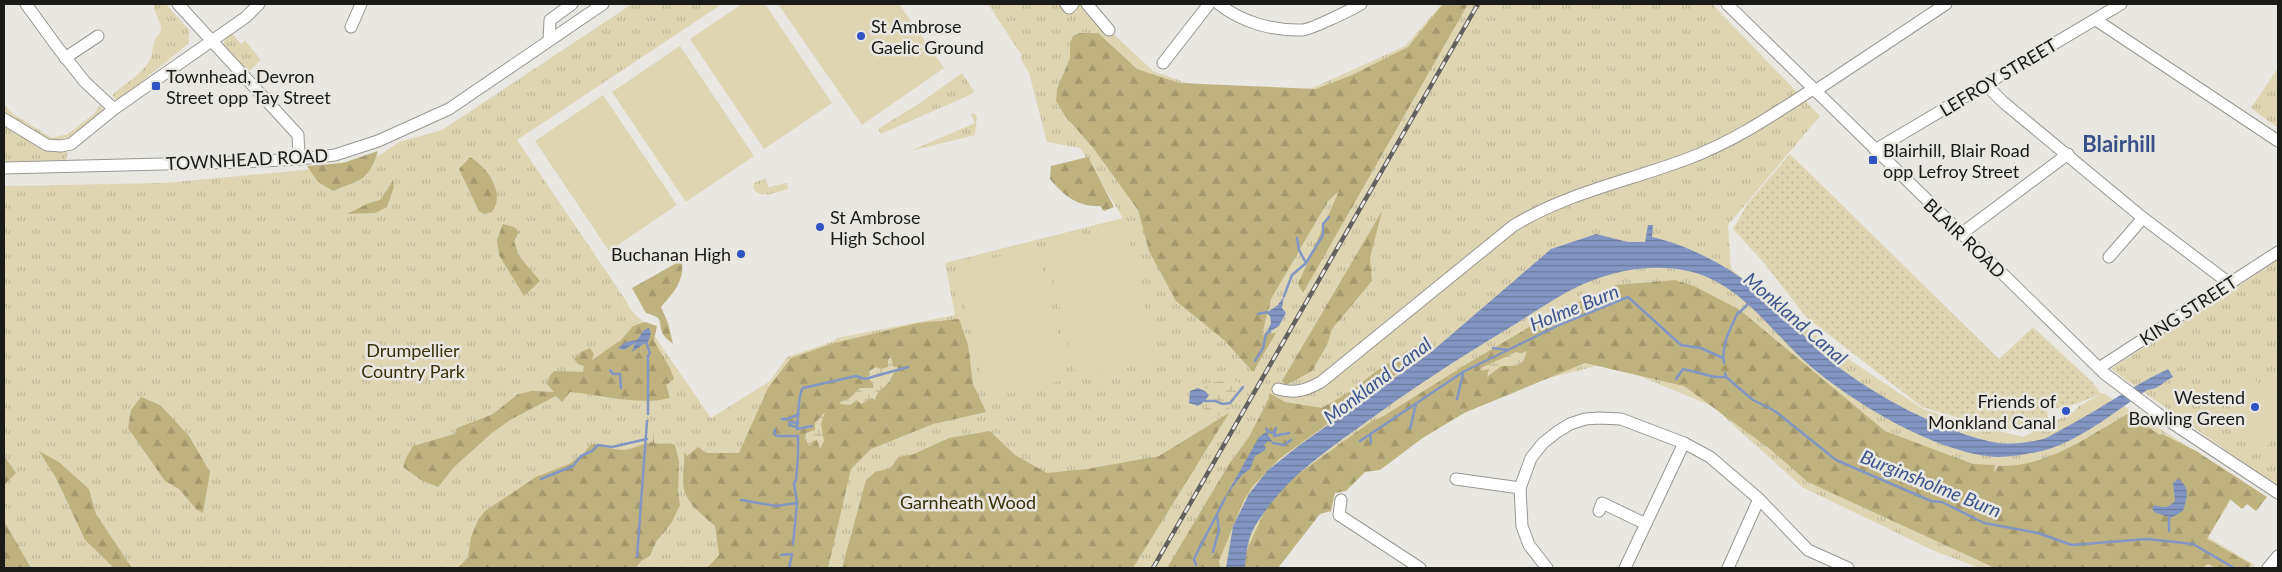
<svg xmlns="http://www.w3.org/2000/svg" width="2282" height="572" viewBox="0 0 2282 572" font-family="Lato,sans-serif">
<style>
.grass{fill:url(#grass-tufts)}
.forest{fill:url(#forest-firs)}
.wetland{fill:url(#wetland-marsh)}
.garden{fill:url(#garden-dots)}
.pitch{fill:#ded6b3}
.water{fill:url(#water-rules)}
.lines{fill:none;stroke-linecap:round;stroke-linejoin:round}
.stream{stroke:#8396c3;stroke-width:2.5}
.minor-casing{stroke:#989792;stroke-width:13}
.minor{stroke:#fff;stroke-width:11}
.rail-casing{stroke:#61615d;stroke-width:4.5}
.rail{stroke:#e8e7e1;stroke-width:2.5;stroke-dasharray:8;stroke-linecap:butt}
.poi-dot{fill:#3052c2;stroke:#e8e7e1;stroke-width:2}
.labels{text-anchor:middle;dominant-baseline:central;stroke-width:5;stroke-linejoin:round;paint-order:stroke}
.poi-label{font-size:18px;fill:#1a1a18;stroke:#e8e7e1;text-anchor:start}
.street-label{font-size:18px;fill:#1a1a18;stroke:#e8e7e1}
.park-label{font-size:18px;fill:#3a3206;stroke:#e8e7e1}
.water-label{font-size:19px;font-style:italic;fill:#3c538d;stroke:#e8e7e1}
.district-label{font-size:22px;font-weight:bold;fill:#394f89;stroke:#e8e7e1}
</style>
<defs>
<pattern id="grass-tufts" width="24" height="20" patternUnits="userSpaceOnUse" patternTransform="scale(1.25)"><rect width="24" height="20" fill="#ded6b3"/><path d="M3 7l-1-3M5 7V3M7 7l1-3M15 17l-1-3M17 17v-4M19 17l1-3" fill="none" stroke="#beb799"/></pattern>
<pattern id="forest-firs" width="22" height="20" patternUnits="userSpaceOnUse" patternTransform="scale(1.25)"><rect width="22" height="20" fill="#beb37f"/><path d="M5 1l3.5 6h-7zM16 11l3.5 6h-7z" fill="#a3996d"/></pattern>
<pattern id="wetland-marsh" width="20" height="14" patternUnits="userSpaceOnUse" patternTransform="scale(1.25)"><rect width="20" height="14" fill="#ded6b3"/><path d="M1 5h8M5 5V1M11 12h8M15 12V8" fill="none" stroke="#beb799"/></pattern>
<pattern id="garden-dots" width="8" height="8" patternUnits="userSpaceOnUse" patternTransform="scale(1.25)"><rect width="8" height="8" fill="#ded6b3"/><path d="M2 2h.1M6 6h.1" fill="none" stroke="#beb799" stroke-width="1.8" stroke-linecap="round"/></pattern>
<pattern id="water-rules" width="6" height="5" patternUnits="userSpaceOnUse" patternTransform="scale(1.25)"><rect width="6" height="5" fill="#8396c3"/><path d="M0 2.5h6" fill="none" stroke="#6a7a9d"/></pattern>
</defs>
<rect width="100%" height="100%" fill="#e8e7e1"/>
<g class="grass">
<path d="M154,4H166L189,30V43L118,101L112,95C124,84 145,73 151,57C153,53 152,47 154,42C155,37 161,34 161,29C161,20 153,13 154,4Z"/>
<path d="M632,4H722L517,140L627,302C631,314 641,318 649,328L711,418L770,381L787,357L834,341L837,338L955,315L945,263L1123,218L1080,148L1047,142L1029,73L1020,58L1022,56L988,4H1085L1087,9L1153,71L1212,92L1308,90L1405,46L1442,4H1712L1820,116L1728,225L1731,269L1835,350L1923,409L1960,421L2023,437L2073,412L2079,406L2103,393L2243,481L2208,537L2255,565L2251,568H2213L2210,566L2208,568H1979L1932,550L1802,487L1712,406L1608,363L1503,390L1376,466L1350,447L1258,568H4V186L164,183L304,170L380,155L399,142L442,130Z"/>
<polygon points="232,33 241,44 245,40 261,60 246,74 224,47 224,41"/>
<polygon points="2278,68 2278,128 2251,108"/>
<polygon points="962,73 974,91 972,94 881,134 878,129 920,103"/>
<polygon points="4,105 13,114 52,138 68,134 95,113 99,106 104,109 103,113 79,133 54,143 4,116"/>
<polygon points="974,113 977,116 975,135 910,151 975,123 971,114"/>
<polygon points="4,125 44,150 68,148 66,160 4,162"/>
<path d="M766,178L768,187L787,183L788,189C777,192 758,201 753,187L754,183Z"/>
<polygon points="2278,260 2278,487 2111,369"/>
</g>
<g class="forest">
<polygon points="1443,4 1468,4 1303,293 1298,284 1339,191 1328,201 1271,299 1262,335 1276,333 1253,372 1224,340 1176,301 1149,251 1138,210 1094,149 1066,117 1056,101 1057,89 1070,58 1070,43 1073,36 1079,33 1098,33 1137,69 1179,83 1316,89 1352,75 1408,47"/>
<path d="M378,151C368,182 361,179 333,191L318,182L307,166L343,163Z"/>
<path d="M470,157C487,167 506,193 492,212L484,214L479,211L459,169Z"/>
<path d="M1088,157L1114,207L1104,211L1100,206C1078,207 1064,196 1050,179L1051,166Z"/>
<polygon points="393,181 394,187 387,207 375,213 347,214 369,203 380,200"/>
<polygon points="1382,211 1370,258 1372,281 1332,329 1327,345 1312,371 1286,385 1282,381"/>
<polygon points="503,224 514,227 519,232 514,241 519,256 540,281 524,296 499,255 497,240"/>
<path d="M682,260C684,282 675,291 661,307L668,323L673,344C670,341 665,338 663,334C657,323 666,318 646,313L632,288Z"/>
<path d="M1675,280L1694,286L1740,310L1885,431L1973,464L1995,465L1994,474L1998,466C2048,467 2086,437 2128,414L2160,435L2162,434L2196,451L2267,497L2256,511L2247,504L2242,509L2230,499L2207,539L2251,564L2248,568H2216L2208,564L2202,568H1995L1808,482L1770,449L1684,386L1585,363L1464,413L1424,437L1380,470L1365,472L1346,491L1335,493L1331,511L1320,514L1278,568H1239L1273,492L1372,421L1382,417L1470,362L1553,313L1616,285Z"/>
<path d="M959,319L968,345L973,384L986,412L933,424L871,449L851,469L828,568H707L719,555L715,526C701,514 682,500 683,480C683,470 685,461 684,452L687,456L698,447L707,453H739L768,388L791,358L834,343L918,323Z"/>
<path d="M645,322L657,326L654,341L670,368L674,379L666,385L670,398C638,406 603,395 570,392L562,402L556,396L510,420L492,433L454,467L438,487L421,480L403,467L406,458L413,446L455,434L457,428L493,414L518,394L532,391L554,392L547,384L549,377L554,371L583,372L584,366L578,364L574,359L581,352L590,348L594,354L592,360L621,340L633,326Z"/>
<polygon points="1426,339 1423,355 1279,459 1252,487 1243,502 1219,561 1220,568 1167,568 1229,464 1249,437 1269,398 1269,393 1285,402 1322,408 1351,391 1379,369"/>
<polygon points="141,397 160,405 189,436 210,472 203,513 197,510 179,489 165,481 128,428 131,410"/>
<polygon points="1229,413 1133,568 842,568 866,480 875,472 891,468 898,457 914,454 949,438 990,431 1015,455 1047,473 1087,469 1159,456"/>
<path d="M654,431V443C662,445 668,442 675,445L679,461L678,492L680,505L672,522L656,542L650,556L641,561L636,568H458L468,557L471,537L478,520L485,511L536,477L569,464L584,453L591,444C601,445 613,450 623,450C631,450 643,443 653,442Z"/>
<polygon points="39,451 59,462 89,489 96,514 132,568 114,568 85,540 56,478"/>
<polygon points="4,456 16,473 4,485"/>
<polygon points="4,521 31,568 4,568"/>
</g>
<g class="wetland">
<polygon points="1527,351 1524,360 1517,366 1501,366 1487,377 1489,369 1479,371 1481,368 1516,352 1522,353"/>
<path d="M893,355L891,358L894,367H897L898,370C891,374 893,378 888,383C883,389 877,391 875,400L872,398L861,404L857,400L850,405L840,404V402L850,398L860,388H873V384L867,377L870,375L869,371L876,367L881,369L888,367V360Z"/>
<polygon points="1231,379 1246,385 1229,409 1199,426 1188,435 1204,419 1203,410 1210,403 1205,402 1212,397 1213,392 1198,385"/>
<polygon points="825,412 821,424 824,441 820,449 817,440 813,441 809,446 805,439 806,433 815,430 815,423"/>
</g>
<polygon class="garden" points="1790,154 1999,359 2033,327 2093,383 2101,394 2076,404 2047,410 2049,424 2034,432 1983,425 1922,407 1806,317 1764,263 1733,229 1748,203"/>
<g class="pitch">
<polygon points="742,4 765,4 832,103 764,149 690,39"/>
<polygon points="778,4 899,4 944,68 862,125"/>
<polygon points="680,46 754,156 686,202 612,92"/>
<polygon points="603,95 677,205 609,251 535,141"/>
<polygon points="1126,226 1157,358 1076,377 1045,246"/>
<polygon points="1037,247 1068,379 987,398 956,267"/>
<polygon points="2251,378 2278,395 2278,430 2266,449 2223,419"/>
</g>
<g class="water">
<path d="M1648,225H1653L1652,237C1691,246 1732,268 1762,294C1786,315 1806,340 1830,360C1870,394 1946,434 1998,443C2007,445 2033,442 2043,439C2052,436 2061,429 2070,425C2103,407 2134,385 2168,369L2173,377C2162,382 2160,389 2147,390C2116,411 2075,445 2037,452C2026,454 2011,457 1999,457C1936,455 1840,396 1796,353C1764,321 1734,281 1688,271C1656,264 1621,269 1591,281C1566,290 1533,313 1509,328C1457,359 1407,392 1358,428C1322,454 1286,479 1261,517C1248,535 1247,546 1245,568H1226L1233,526L1249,494L1268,470L1301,444L1430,353L1551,249L1596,234L1628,242H1645Z"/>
<polygon points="1284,296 1282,308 1286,313 1279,326 1266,334 1271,323 1270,316 1266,313 1278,305"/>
<polygon points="649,328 651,333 647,345 645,343 632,352 635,343 624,350 618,348 626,342 637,340 644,330"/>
<polygon points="1198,388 1205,391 1209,395 1205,401 1198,406 1189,403 1190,391"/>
<polygon points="1265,427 1270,430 1267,433 1273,443 1268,441 1264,445 1266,448 1264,451 1255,456 1250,469 1242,475 1224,499 1259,437 1266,432"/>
<path d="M2178,479C2191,488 2187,498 2183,511L2171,518L2154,512L2152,508L2155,505C2164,509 2169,507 2175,501L2173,483Z"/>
</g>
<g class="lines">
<g class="stream">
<polyline points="1297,238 1299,250 1306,263"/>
<polyline points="1284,296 1292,275 1306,263 1323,235 1323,224 1329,217"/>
<polyline points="1739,313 1749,303"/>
<polyline points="1258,314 1267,312"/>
<polyline points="646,342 650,353 648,356 648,414"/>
<polyline points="1493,348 1508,350 1559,325 1628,297 1681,345 1701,348 1723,358"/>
<polyline points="1255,361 1263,348 1266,334 1270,332"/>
<path d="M1724,363C1721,345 1731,327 1738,312"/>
<polyline points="610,370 613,374 620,374 621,388"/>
<polyline points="1725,373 1726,377 1753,400 1775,411 1836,460 1931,501 1942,502 1984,523 2038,533 2072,545 2147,539 2193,544 2234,568"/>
<polyline points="1676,379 1683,369 1715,377 1726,377"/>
<polyline points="1457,399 1463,374"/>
<polyline points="1205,401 1215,401 1223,404 1230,403 1243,387"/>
<polyline points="782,419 788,419 799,414"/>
<path d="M812,426L797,429C798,420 798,393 803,388L856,376L865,379L908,367"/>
<polyline points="797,427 789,425 790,422 798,423"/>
<polyline points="1410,429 1416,404"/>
<polyline points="775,430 774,434 777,436 798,436 798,455"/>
<polyline points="1269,432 1273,433 1276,428 1274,436 1283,434"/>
<polyline points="1285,434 1289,433"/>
<polyline points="1370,434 1371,443"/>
<polyline points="1360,441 1463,372 1508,350"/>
<polyline points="1273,443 1284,445 1291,440"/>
<polyline points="541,479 573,466 581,456 592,451 598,445 612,447 647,439"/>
<polyline points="741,500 776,506 797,503"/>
<polyline points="2169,517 2169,531"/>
<polyline points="793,544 797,503 794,483 796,480 798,457"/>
<polyline points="1213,552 1219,530 1217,516"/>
<polyline points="781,555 792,554 789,568"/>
<polyline points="637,557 647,421"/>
<path d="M1196,565L1194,559C1204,538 1215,519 1225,498"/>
</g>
<g class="minor-casing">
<g id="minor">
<polyline points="26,4 58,48 85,82 114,109"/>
<polyline points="178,4 298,135 299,159"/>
<polyline points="1066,4 1069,8 1073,4"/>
<polyline points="1087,4 1109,30"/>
<path d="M1219,4C1241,22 1273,31 1302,30C1310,30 1353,9 1361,4"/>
<polyline points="1727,4 2105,374 2157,413 2278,493"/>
<polyline points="2096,20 2278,141"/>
<polyline points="351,27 361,4"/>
<polyline points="549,40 550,20 572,4"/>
<polyline points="65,58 98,36"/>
<polyline points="1163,63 1209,4"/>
<polyline points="1985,84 2003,102 2143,218 2229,283"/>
<polyline points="1815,91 1946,4"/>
<polyline points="4,119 47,145 61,146 71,144 114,109 246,17 259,4"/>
<polyline points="1875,150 2121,4"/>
<polyline points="4,168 243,162 299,159 335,155 378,141 449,109 603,4"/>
<polyline points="1961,234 2068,154"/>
<polyline points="2109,257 2143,218"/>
<polyline points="2099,368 2278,252"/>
<path d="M1278,389C1296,394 1306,390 1321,382L1513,226C1566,193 1629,181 1687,159C1733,142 1773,115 1813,89"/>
<polyline points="1456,479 1520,488"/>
<polyline points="1341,500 1339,515 1420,568"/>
<polyline points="1599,511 1602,503 1646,524"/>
<polyline points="1547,568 1529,545 1522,526 1520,488 1531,458 1543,443 1557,432 1570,424 1585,419 1599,418 1621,419 1684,443 1710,457 1759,499 1808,550 1848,568"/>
<polyline points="1625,568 1684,443"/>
<polyline points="1728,568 1759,499"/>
<polyline points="2268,568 2278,556"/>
</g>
</g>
<use href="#minor" class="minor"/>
<g class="rail-casing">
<polyline id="rail" points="1153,568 1478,4"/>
</g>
<use href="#rail" class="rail"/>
</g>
<g class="poi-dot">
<circle cx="861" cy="36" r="5"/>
<rect x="151" y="81" width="10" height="10" rx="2.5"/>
<rect x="1868" y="155" width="10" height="10" rx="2.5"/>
<circle cx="820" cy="227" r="5"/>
<circle cx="741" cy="254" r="5"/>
<circle cx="2255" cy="407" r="5"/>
<circle cx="2066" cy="411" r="5"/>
</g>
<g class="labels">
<g class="poi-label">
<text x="871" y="26">St Ambrose<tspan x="871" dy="21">Gaelic Ground</tspan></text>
<text x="166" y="76">Townhead, Devron<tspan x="166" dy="21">Street opp Tay Street</tspan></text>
<text x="1883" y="150">Blairhill, Blair Road<tspan x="1883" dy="21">opp Lefroy Street</tspan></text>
<text x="830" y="217">St Ambrose<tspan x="830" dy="21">High School</tspan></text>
<text x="731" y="254" text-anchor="end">Buchanan High</text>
<text x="2245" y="397" text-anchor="end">Westend<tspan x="2245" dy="21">Bowling Green</tspan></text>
<text x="2056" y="401" text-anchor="end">Friends of<tspan x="2056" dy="21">Monkland Canal</tspan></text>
</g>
<g class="street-label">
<text transform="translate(1998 77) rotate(-31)">LEFROY STREET</text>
<text transform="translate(247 159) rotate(-3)">TOWNHEAD ROAD</text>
<text transform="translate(1965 238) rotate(44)">BLAIR ROAD</text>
<text transform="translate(2188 310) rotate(-33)">KING STREET</text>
</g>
<g class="park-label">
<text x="413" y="350">Drumpellier<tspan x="413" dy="21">Country Park</tspan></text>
<text x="968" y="502">Garnheath Wood</text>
</g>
<g class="water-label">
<text transform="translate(1574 307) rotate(-22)">Holme Burn</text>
<text transform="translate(1796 318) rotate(41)">Monkland Canal</text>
<text transform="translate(1377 380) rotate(-37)">Monkland Canal</text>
<text transform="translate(1931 483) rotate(22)">Burginsholme Burn</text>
</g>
<g class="district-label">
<text x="2119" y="143">Blairhill</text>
</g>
</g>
<rect width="2282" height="572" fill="none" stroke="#1a1a18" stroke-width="10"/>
</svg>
